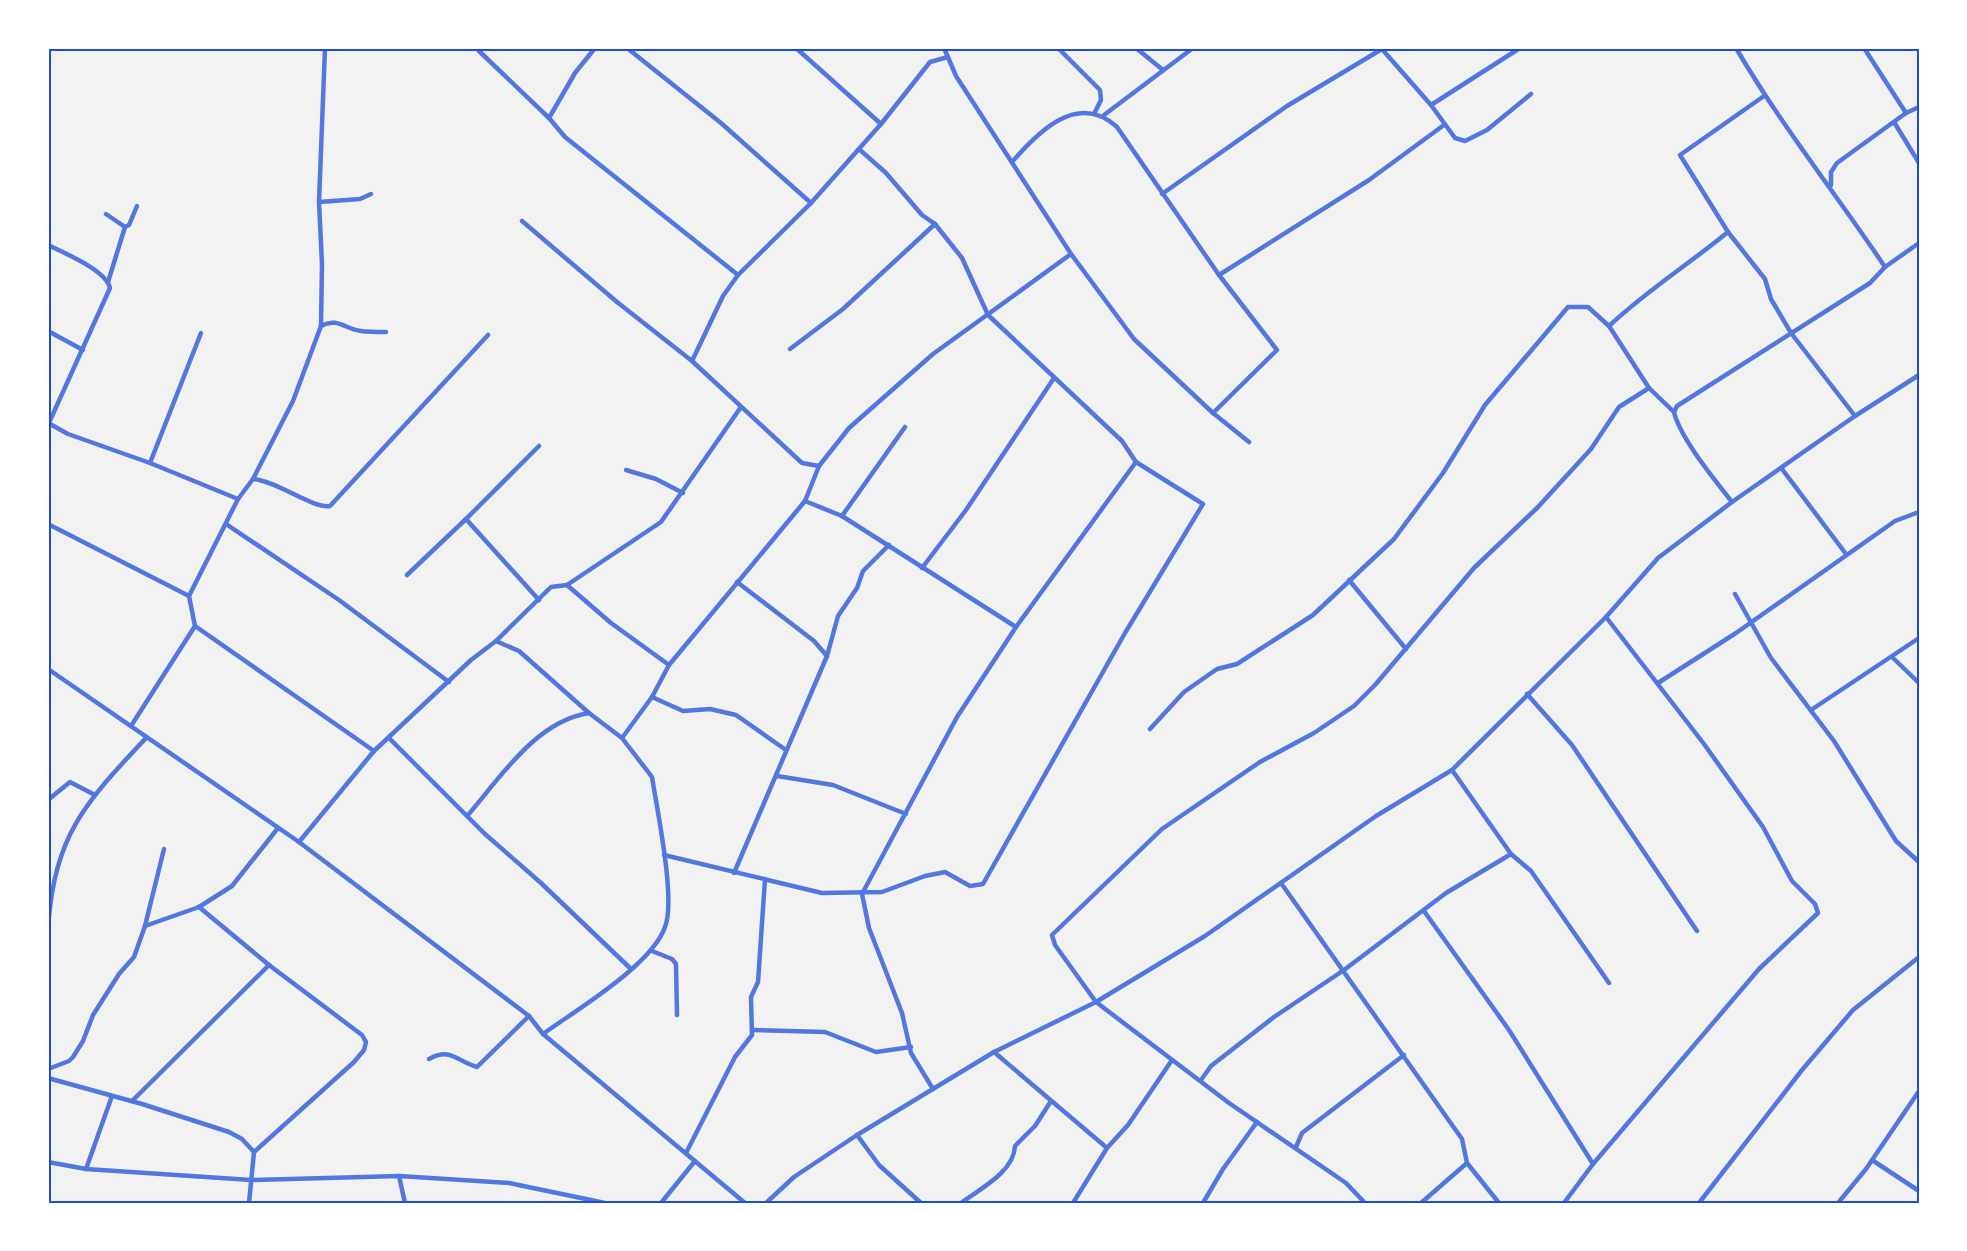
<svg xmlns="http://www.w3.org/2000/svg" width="1967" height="1251" viewBox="0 0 1967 1251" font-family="Georgia,serif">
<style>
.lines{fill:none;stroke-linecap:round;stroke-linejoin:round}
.minor{stroke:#5277de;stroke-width:4.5}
.neatline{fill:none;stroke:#1d4ed8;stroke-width:2}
</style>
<rect width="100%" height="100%" fill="#f2f2f2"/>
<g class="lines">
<g class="minor">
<polyline points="595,48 575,73 549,118 565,137 738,275"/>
<polyline points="627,48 721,123 811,203"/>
<polyline points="796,48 881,124"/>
<polyline points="944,48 956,76 1071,254 1134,339 1213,413 1249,442"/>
<polyline points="1058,48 1100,90 1101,100 1094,114"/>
<polyline points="1136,48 1163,70"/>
<polyline points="1381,48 1431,105"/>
<polyline points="1520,48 1431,105 1455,138 1465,141 1487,130 1531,94"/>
<path d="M1736,48C1781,125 1836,194 1885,267"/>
<polyline points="479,51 549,118"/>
<polyline points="1906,113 1919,107"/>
<polyline points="1104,115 1193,48"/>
<polyline points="1894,122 1919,163"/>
<path d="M1012,162C1038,132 1078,91 1117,127L1219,275L1277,350L1213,413"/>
<polyline points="1831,185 1831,172 1837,163 1906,113 1864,48"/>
<polyline points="1162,194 1287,106 1382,49"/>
<polyline points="319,202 360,199 371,194"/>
<polyline points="106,214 125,227 108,282"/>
<polyline points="522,221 617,302 692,361 802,463 819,466"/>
<polyline points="125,227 129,225 137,206"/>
<polyline points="1728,232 1680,155 1764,96"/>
<path d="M48,245C64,253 106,270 110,288L48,425"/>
<polyline points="1219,275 1369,180 1444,125"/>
<path d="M321,326C337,317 345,329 361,331C369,332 378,332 386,332"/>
<polyline points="48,331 83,350"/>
<polyline points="790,349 843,309 935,224"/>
<polyline points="692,361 723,296 738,275 811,203 881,124 930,62 948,57"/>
<path d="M1649,388L1609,326C1646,291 1689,264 1728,232L1765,279L1771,299L1791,333L1855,416"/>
<polyline points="50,424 68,434 150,463 238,499"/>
<polyline points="150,463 201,333"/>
<polyline points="1782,469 1846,554"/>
<polyline points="626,470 656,479 683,493"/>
<path d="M253,479C277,481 313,509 330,506L488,335"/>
<polyline points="805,501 842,516 1016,627"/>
<path d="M1732,502C1715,480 1680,438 1674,412L1677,406L1870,283L1885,267L1919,243"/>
<polyline points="842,516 905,427"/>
<polyline points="466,519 539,446"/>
<polyline points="48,524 189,596"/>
<polyline points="226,524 339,600 449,682"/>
<polyline points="922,568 966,510 1054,378"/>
<polyline points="407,575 466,519 539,600"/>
<polyline points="1349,580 1406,649"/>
<polyline points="737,582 814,641 827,656"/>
<polyline points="567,585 611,623 669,665"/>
<polyline points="1735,594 1771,658 1834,741 1896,841 1919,862"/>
<polyline points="195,626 374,751"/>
<path d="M496,641L519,651L589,713L622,738L652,777C657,809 676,900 665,927C652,965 576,1010 543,1034"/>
<polyline points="1892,657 1919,683"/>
<polyline points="48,669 299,842 529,1016 543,1034 745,1203"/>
<polyline points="1658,683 1736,633 1895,521 1919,512"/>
<polyline points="1527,694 1572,745 1697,931"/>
<polyline points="652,697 683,711 710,709 736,715 786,750"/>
<polyline points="1811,710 1919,638"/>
<polyline points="131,726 195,626 189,596 238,499 253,479 293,401 321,326 322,264 319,202 325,48"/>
<polyline points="1150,729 1184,692 1217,669 1237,664 1313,615 1394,539 1443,473 1485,405 1568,307 1588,307 1609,326"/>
<polyline points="389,738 485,834 541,883 631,969"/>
<polyline points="622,738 652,697 669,665 805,501 819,466 849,428 933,354 1071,254"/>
<polyline points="1452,770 1511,854 1531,871 1609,983"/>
<polyline points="777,776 833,785 906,814"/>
<polyline points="48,800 70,782 93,794"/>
<path d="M468,815C500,778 536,721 589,713"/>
<polyline points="299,842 374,751 471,660 496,641 551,587 567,585 661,522 741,407"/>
<polyline points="664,855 822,893 882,892 925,876 945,872 970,886 983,884 1125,633 1203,504 1136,462 1122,441 988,315 962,258 935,224 922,215 886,173 859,149"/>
<polyline points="734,873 827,656 838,616 857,588 863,571 889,545"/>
<polyline points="1281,883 1462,1139 1467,1163 1499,1203"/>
<polyline points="199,907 269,965 362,1035 366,1042 364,1050 354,1062 254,1152"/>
<polyline points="1424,911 1509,1030 1593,1164"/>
<polyline points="145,926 164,849"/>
<path d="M48,927C55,834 85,803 146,738"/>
<polyline points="652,951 672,959 676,964 677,1015"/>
<polyline points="754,1030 825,1032 876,1052 911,1047"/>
<polyline points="994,1052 1107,1148"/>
<path d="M429,1059C451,1047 456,1061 477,1067L529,1016"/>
<polyline points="48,1069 69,1061 73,1057 83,1041 93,1015 119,974 134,957 145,926 199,907 232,886 278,828"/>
<polyline points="48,1078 142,1104 229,1132 242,1139 254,1152 249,1203"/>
<polyline points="1201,1080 1211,1066 1274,1017 1344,970 1446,893 1511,854"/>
<polyline points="933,1089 911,1053 902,1013 869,928 862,894 957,717 1016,627 1136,462"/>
<polyline points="132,1101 269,965"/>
<polyline points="857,1135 879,1165 921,1203"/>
<polyline points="1296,1147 1302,1133 1404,1055"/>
<polyline points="686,1153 735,1057 752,1035 751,997 758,982 765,879"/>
<polyline points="1872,1160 1919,1191"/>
<polyline points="48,1162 86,1169 251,1180 399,1176 509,1183 605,1203"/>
<polyline points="86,1169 112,1096"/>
<polyline points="399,1176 405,1203"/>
<polyline points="661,1203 695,1161"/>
<polyline points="766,1203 794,1177 857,1135 994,1052 1096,1002 1205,936 1376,816 1452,770 1606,617 1658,558 1732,502 1855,416 1919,375"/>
<path d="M961,1203C980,1189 1014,1172 1015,1146L1035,1126L1051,1101"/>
<polyline points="1073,1203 1107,1148 1128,1125 1172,1060"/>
<polyline points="1203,1203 1223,1169 1257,1122"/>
<polyline points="1365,1203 1346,1183 1229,1103 1096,1002 1055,945 1052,935 1162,829 1260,762 1314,733 1354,706 1375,685 1474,568 1538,507 1591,449 1619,407 1649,388 1674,412"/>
<polyline points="1421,1203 1467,1163"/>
<polyline points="1564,1203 1593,1164 1759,969 1818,913 1815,904 1792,881 1763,827 1704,744 1606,617"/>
<polyline points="1699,1203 1802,1070 1853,1010 1919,957"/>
<polyline points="1838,1203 1866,1169 1919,1091"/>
</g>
</g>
<rect width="1967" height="1251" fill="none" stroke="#ffffff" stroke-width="99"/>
<rect x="50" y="50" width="1868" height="1152" class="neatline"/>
</svg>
